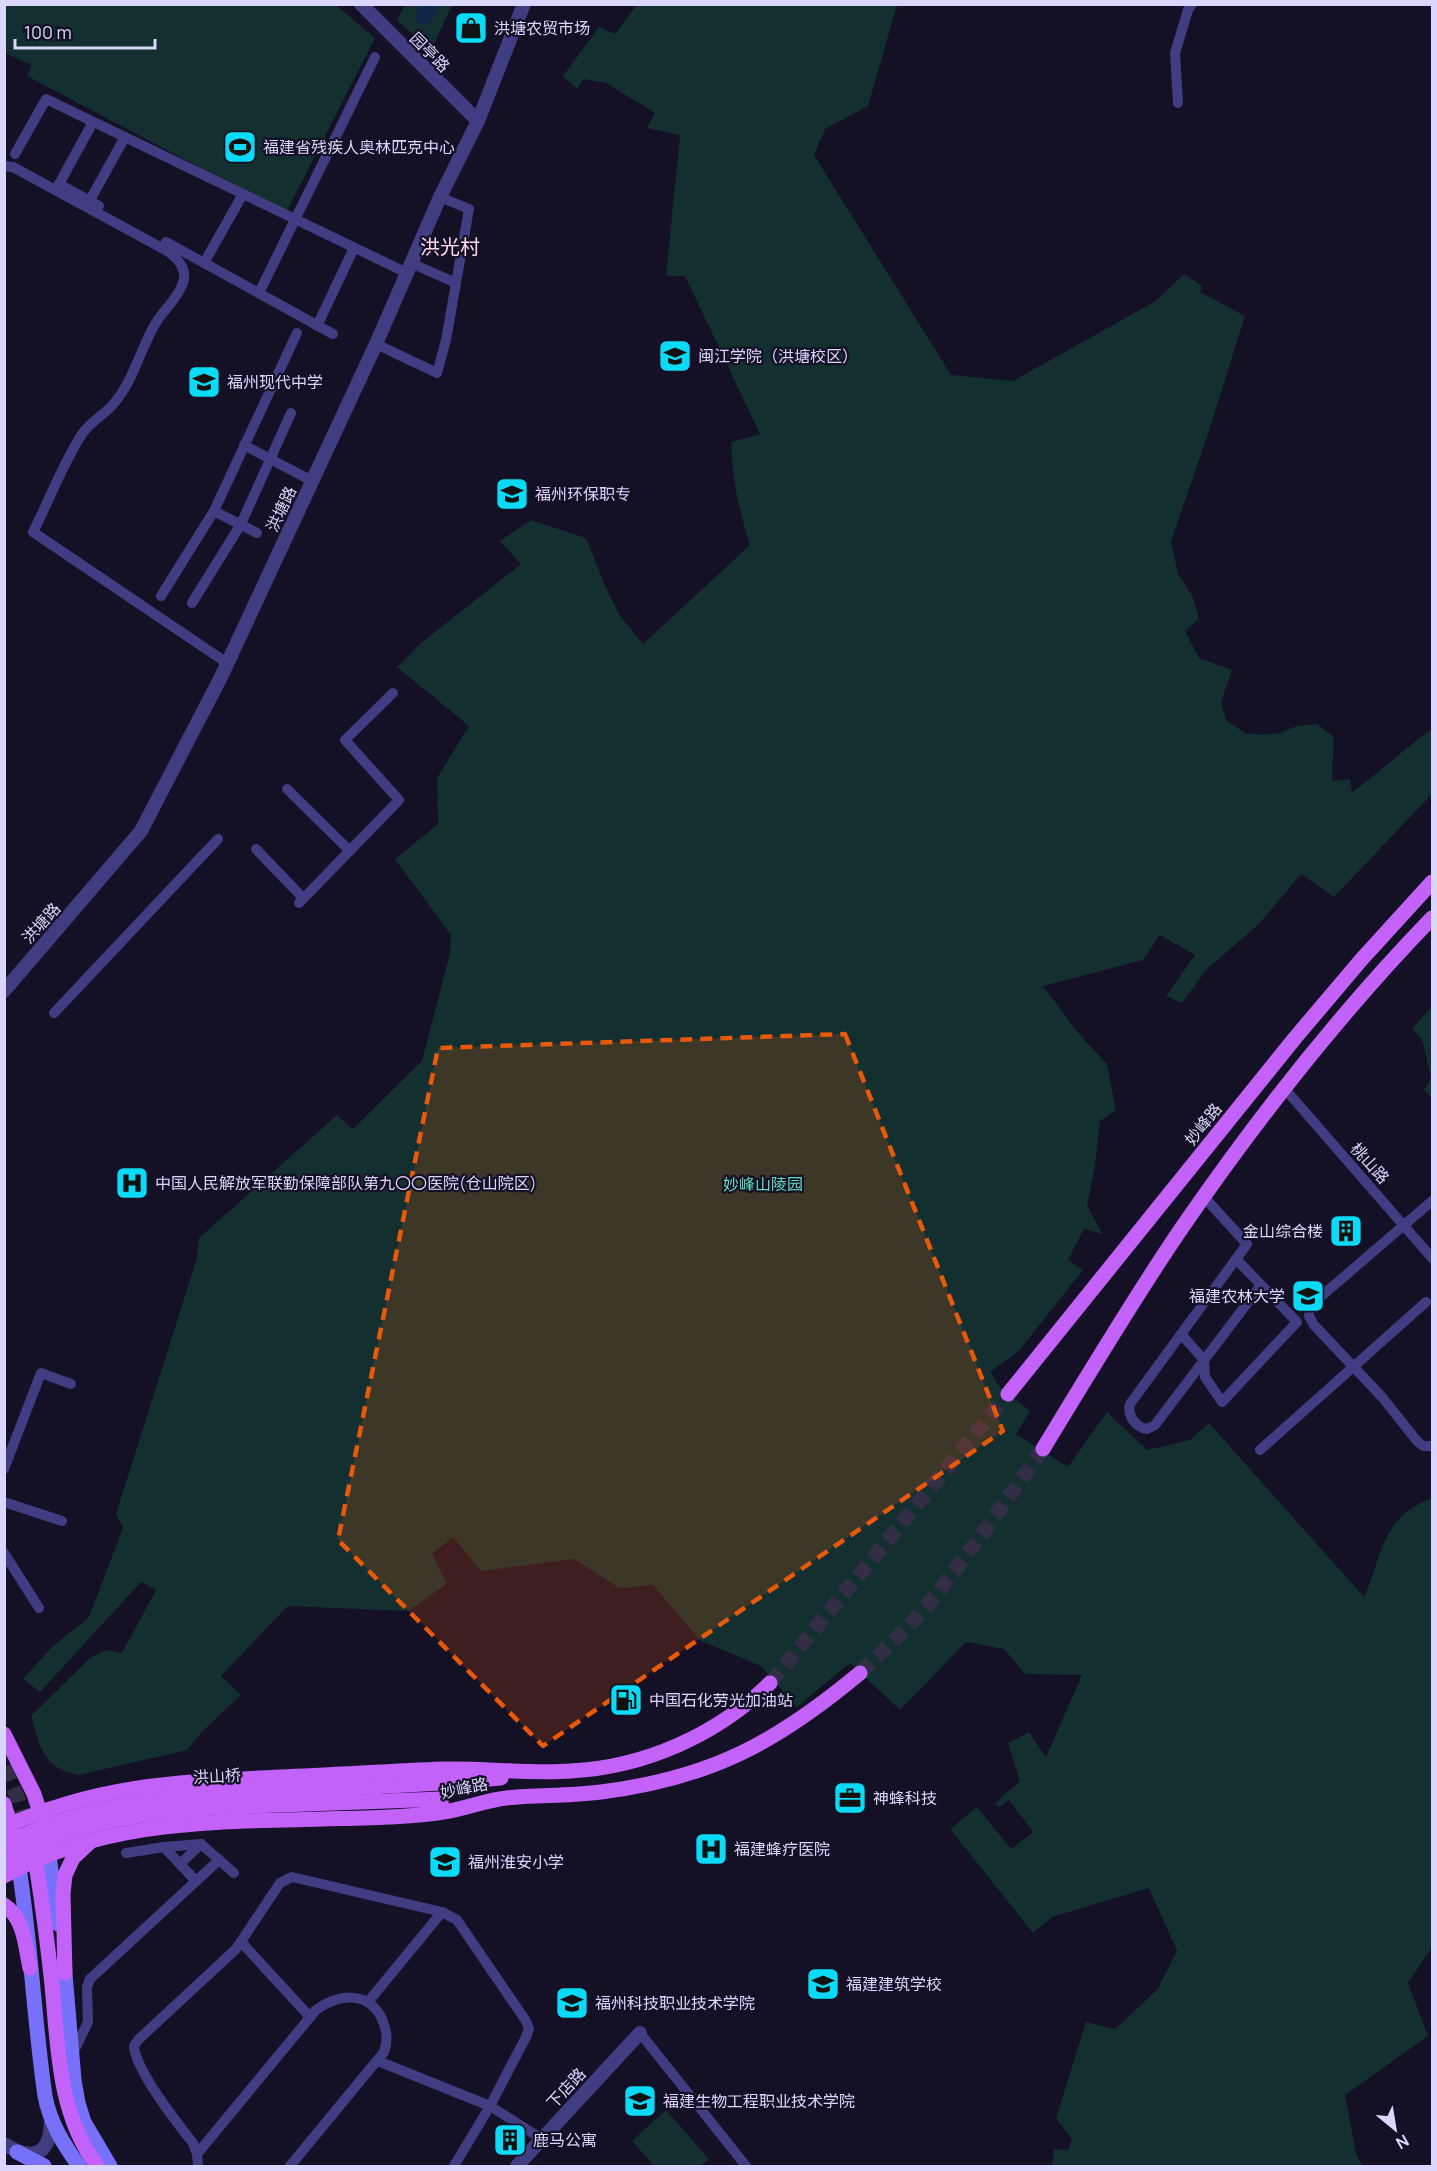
<svg xmlns="http://www.w3.org/2000/svg" width="1437" height="2171" viewBox="0 0 1437 2171" font-family="Manrope,'Noto Sans SC',sans-serif">
<style>
.green{fill:#132f2f}
.lines{fill:none;stroke-linecap:round;stroke-linejoin:round}
.river{stroke:#102549;stroke-width:16}
.primary-tunnel{stroke:#322e45;stroke-width:15;stroke-dasharray:15 8;stroke-linecap:butt}
.minor{stroke:#413d82;stroke-width:10}
.tertiary{stroke:#413d82;stroke-width:14}
.secondary{stroke:#7771f9;stroke-width:15}
.primary{stroke:#c362f9;stroke-width:15}
.primary-bridge{stroke:#c362f9;stroke-width:15}
.marked{fill:#e8590c;fill-opacity:0.2;stroke:#e8590c;stroke-width:4.5;stroke-dasharray:12 8;stroke-linejoin:round}
.labels{text-anchor:middle;dominant-baseline:central;stroke-width:4.5;stroke-linejoin:round;paint-order:stroke}
.poi-label{font-size:16px;fill:#dbd6fd;stroke:#141025;text-anchor:start}
.street-label{font-size:16px;fill:#dbd6fd;stroke:#141025}
.park-label{font-size:16px;fill:#64dbbf;stroke:#141025}
.quarter-label{font-size:20px;fill:#fdd8ef;stroke:#141025}
</style>
<rect width="100%" height="100%" fill="#141025"/>
<g class="green">
<path d="M4,5H336L375,38L286,213L27,76L32,65L5,53C5,36 5,21 4,5Z"/>
<polygon points="405,5 452,5 431,51 397,20"/>
<path d="M637,5H897L868,106L825,129L814,155L951,375L1013,381L1154,302L1184,274L1202,286L1200,292L1245,316L1207,437L1171,541L1178,574L1193,597L1199,619L1185,631L1199,658L1232,670L1221,702L1226,720L1245,733L1264,735L1280,733L1297,726L1317,724L1334,737L1332,781L1350,779L1352,792C1380,773 1404,748 1432,729V794L1334,897L1301,874L1259,924L1207,969L1182,1003L1166,996L1195,955L1160,935L1143,960L1043,986L1079,1034L1107,1064L1116,1110L1100,1121L1095,1166L1087,1205L1102,1234L1084,1229L1068,1260L1083,1270L1018,1352L990,1372L999,1386L1030,1411L1016,1434L1068,1467L1107,1412L1147,1450L1190,1440L1209,1423L1364,1597C1384,1553 1380,1518 1432,1498V1947L1408,1983L1428,2036L1345,2095L1356,2154L1363,2166H1052L1054,2149L1068,2150L1072,2139L1056,2118L1086,2022L1115,2029L1157,1990L1177,1951L1149,1888L1052,1917L1033,1933L950,1829L977,1807L1011,1849L1033,1832L1009,1800L999,1807L995,1803L1020,1781L1008,1743L1029,1732L1046,1757L1082,1675L1025,1674L1004,1649L966,1642L900,1710L850,1663L797,1707L761,1666L701,1641L653,1585L619,1588L574,1559L481,1571L453,1537L432,1554L447,1584L408,1611L288,1606L221,1676L241,1695L202,1732L187,1750L79,1775C43,1769 40,1747 31,1716L90,1658L106,1650L122,1653L156,1590L141,1582L40,1692L23,1679L51,1648L89,1617L123,1528L116,1514L197,1258L199,1238L337,1115L353,1129L422,1061L450,953L451,935L395,859L438,824L437,778L469,726L397,667L421,643L521,564L500,541L531,520L586,538L606,588L620,616L643,644L750,545C739,510 732,479 731,442L760,434L685,276H666L680,135L647,128L655,113L606,83L584,79L577,89L563,76L599,27L615,34Z"/>
<polygon points="1432,1006 1432,1098 1424,1090 1431,1078 1422,1039 1412,1029"/>
<polygon points="666,2110 709,2159 700,2166 654,2166 632,2141"/>
</g>
<g class="lines">
<polyline class="river" points="424,17 430,4"/>
<g class="primary-tunnel">
<path d="M860,1673C883,1650 907,1629 928,1604C969,1555 1005,1501 1043,1449"/>
<polyline points="770,1683 1008,1394"/>
<polyline points="4,1767 18,1799 26,1830"/>
</g>
<g class="minor">
<polyline points="1178,103 1175,53 1188,10 1192,4"/>
<polyline points="93,122 59,184 99,206"/>
<polyline points="15,154 46,99 407,273"/>
<path d="M4,166L13,167L169,252C177,259 186,267 184,279C181,294 165,309 157,321C141,346 135,378 115,402C106,414 91,421 82,434C62,465 50,499 33,532L227,663"/>
<polyline points="440,197 469,209 456,283"/>
<polyline points="90,200 125,137"/>
<polyline points="166,242 333,334"/>
<polyline points="204,263 243,194"/>
<polyline points="259,293 375,57"/>
<polyline points="317,326 354,248"/>
<polyline points="376,344 437,373 446,340 456,283 411,263"/>
<polyline points="244,445 312,481"/>
<polyline points="214,511 257,533"/>
<polyline points="161,596 214,511 297,333"/>
<polyline points="192,603 241,524 291,413"/>
<polyline points="287,789 350,851"/>
<polyline points="256,849 303,898"/>
<polyline points="299,903 399,800 345,740 393,693"/>
<polyline points="54,1013 218,839"/>
<polyline points="1285,1089 1432,1258"/>
<path d="M1204,1197L1247,1244L1130,1404C1127,1415 1135,1427 1147,1429L1155,1425L1261,1285"/>
<polyline points="1432,1201 1310,1306 1309,1316 1314,1325 1382,1397 1417,1441 1423,1446 1432,1446"/>
<polyline points="1181,1334 1204,1360 1205,1377 1222,1402 1297,1322 1236,1259"/>
<polyline points="1260,1450 1426,1302"/>
<polyline points="4,1469 41,1373 71,1384"/>
<polyline points="4,1502 62,1521"/>
<polyline points="4,1553 39,1608"/>
<polyline points="164,1847 201,1844"/>
<polyline points="126,1853 164,1847 196,1881"/>
<polyline points="180,1864 201,1844 234,1873"/>
<polyline points="242,1943 310,2017"/>
<polyline points="368,2002 442,1912"/>
<polyline points="640,2033 746,2166"/>
<polyline points="73,2053 88,2022 87,1987 90,1979 219,1860"/>
<polyline points="378,2061 490,2106 542,2139"/>
<path d="M197,2154L316,2010C338,1994 368,1990 382,2019C387,2030 388,2041 384,2052L290,2166"/>
<path d="M198,2166L197,2154L193,2143C177,2123 136,2071 134,2046L138,2040L236,1949L280,1883L292,1877L442,1912L457,1920L526,2021L529,2029L526,2037L490,2106L454,2166"/>
</g>
<g class="tertiary">
<polyline points="361,4 478,121"/>
<polyline points="4,991 141,831 221,677 376,344 440,197 478,121 524,4"/>
<path d="M4,2144C35,2163 51,2154 51,2118"/>
<polyline points="517,2166 640,2033"/>
</g>
<g class="secondary">
<polyline points="49,1855 58,1924"/>
<path d="M19,1868C31,1944 34,2020 45,2096C50,2123 64,2145 79,2166"/>
<polyline points="64,1962 74,2080 78,2103 84,2122 110,2166"/>
<polyline points="17,2152 44,2166"/>
</g>
<g class="primary">
<polyline points="1008,1394 1295,1038 1361,960 1432,882"/>
<path d="M1043,1449C1088,1375 1132,1301 1181,1229C1256,1120 1340,1013 1432,918"/>
<polyline points="4,1734 34,1794 43,1822"/>
<polyline points="440,1783 501,1778"/>
<polyline points="4,1804 13,1833"/>
<path d="M4,1827C100,1784 177,1782 280,1777C334,1775 389,1771 443,1769C486,1768 528,1774 571,1771C645,1767 717,1735 770,1683"/>
<path d="M37,1870C43,1909 48,1947 52,1985C58,2047 58,2114 97,2166"/>
<path d="M4,1876C104,1820 211,1822 322,1819C361,1818 410,1818 449,1811C468,1808 487,1800 506,1798C537,1795 569,1796 601,1792C711,1778 776,1743 860,1673"/>
<path d="M4,1905C25,1919 25,1946 30,1968"/>
<polyline points="65,1973 63,1894 65,1875 73,1858 90,1842"/>
</g>
<g class="primary-bridge">
<path d="M4,1844C95,1799 185,1795 285,1791C336,1789 388,1786 440,1783"/>
<path d="M4,1860C94,1812 179,1809 278,1805C333,1803 388,1801 442,1799"/>
</g>
</g>
<path class="marked" d="M845,1034L1003,1431L543,1746L338,1540L438,1048Z"/>
<defs>
<g id="shop-square" transform="scale(1.725)"><rect x="-9" y="-9" width="18" height="18" rx="4" fill="#0adaf5" stroke="#141025"/><path d="M-5-2.5h2.3a2.7 3.5 0 0 1 5.4 0H5L5.5 6h-11ZM-1.5-2.5h3a1.5 2.3 0 0 0-3 0Z" fill="#111"/></g>
<g id="stadium-square" transform="scale(1.725)"><rect x="-9" y="-9" width="18" height="18" rx="4" fill="#0adaf5" stroke="#141025"/><path d="M0-5a6.5 5 0 1 0 0 10a6.5 5 0 1 0 0-10ZM-3.5-1.8h7v3.6h-7Z" fill="#111"/></g>
<g id="university-square" transform="scale(1.725)"><rect x="-9" y="-9" width="18" height="18" rx="4" fill="#0adaf5" stroke="#141025"/><path d="M0-5L7-2L0 1L-7-2ZM-4 1L0 2.5L4 1V4Q0 6-4 4Z" fill="#111"/></g>
<g id="school-square" transform="scale(1.725)"><rect x="-9" y="-9" width="18" height="18" rx="4" fill="#0adaf5" stroke="#141025"/><path d="M0-5L7-2L0 1L-7-2ZM-4 1L0 2.5L4 1V4Q0 6-4 4Z" fill="#111"/></g>
<g id="hospital-square" transform="scale(1.725)"><rect x="-9" y="-9" width="18" height="18" rx="4" fill="#0adaf5" stroke="#141025"/><path d="M-5-5h3v3.5h4V-5h3V5h-3V1.5h-4V5h-3Z" fill="#111"/></g>
<g id="building-square" transform="scale(1.725)"><rect x="-9" y="-9" width="18" height="18" rx="4" fill="#0adaf5" stroke="#141025"/><path d="M-4-6H4V6H1V3H-1V6H-4ZM-2.5-4.3h1.7v1.8h-1.7ZM.8-4.3h1.7v1.8H.8ZM-2.5-1h1.7V.8h-1.7ZM.8-1h1.7V.8H.8Z" fill="#111"/></g>
<g id="fuel-square" transform="scale(1.725)"><rect x="-9" y="-9" width="18" height="18" rx="4" fill="#0adaf5" stroke="#141025"/><path d="M-5.5-6h7V0h2V4h1.3V-2.5L3-4.5l.8-.8L6-3V5H2.5V1h-1V6h-7ZM-4.2-4.7v3.2H.2V-4.7Z" fill="#111"/></g>
<g id="office-square" transform="scale(1.725)"><rect x="-9" y="-9" width="18" height="18" rx="4" fill="#0adaf5" stroke="#141025"/><path d="M-6-3h4V-5.5h4V-3h4V5H-6ZM-1-4.5V-3h2v-1.5ZM-6 0V1H6V0Z" fill="#111"/></g>
</defs>
<g fill-rule="evenodd">
<use href="#shop-square" x="471" y="28"/>
<use href="#stadium-square" x="240" y="147"/>
<use href="#university-square" x="675" y="356"/>
<use href="#school-square" x="204" y="382"/>
<use href="#university-square" x="512" y="494"/>
<use href="#hospital-square" x="132" y="1183"/>
<use href="#building-square" x="1346" y="1231"/>
<use href="#university-square" x="1308" y="1296"/>
<use href="#fuel-square" x="626" y="1700"/>
<use href="#office-square" x="850" y="1798"/>
<use href="#hospital-square" x="711" y="1849"/>
<use href="#school-square" x="445" y="1862"/>
<use href="#school-square" x="823" y="1984"/>
<use href="#university-square" x="572" y="2003"/>
<use href="#university-square" x="640" y="2101"/>
<use href="#building-square" x="510" y="2140"/>
</g>
<g class="labels">
<g class="poi-label">
<text x="494" y="28">洪塘农贸市场</text>
<text x="263" y="147">福建省残疾人奥林匹克中心</text>
<text x="698" y="356">闽江学院（洪塘校区）</text>
<text x="227" y="382">福州现代中学</text>
<text x="535" y="494">福州环保职专</text>
<text x="155" y="1183">中国人民解放军联勤保障部队第九〇〇医院(仓山院区)</text>
<text x="1323" y="1231" text-anchor="end">金山综合楼</text>
<text x="1285" y="1296" text-anchor="end">福建农林大学</text>
<text x="649" y="1700">中国石化劳光加油站</text>
<text x="873" y="1798">神蜂科技</text>
<text x="734" y="1849">福建蜂疗医院</text>
<text x="468" y="1862">福州淮安小学</text>
<text x="846" y="1984">福建建筑学校</text>
<text x="595" y="2003">福州科技职业技术学院</text>
<text x="663" y="2101">福建生物工程职业技术学院</text>
<text x="533" y="2140">鹿马公寓</text>
</g>
<g class="street-label">
<text transform="translate(430 52) rotate(45)">园亭路</text>
<text transform="translate(281 509) rotate(-65)">洪塘路</text>
<text transform="translate(41 923) rotate(-48)">洪塘路</text>
<text transform="translate(1203 1124) rotate(-52)">妙峰路</text>
<text transform="translate(1370 1163) rotate(48)">桃山路</text>
<text transform="translate(217 1776) rotate(-3)">洪山桥</text>
<text transform="translate(464 1788) rotate(-12)">妙峰路</text>
<text transform="translate(566 2088) rotate(-47)">下店路</text>
</g>
<g class="park-label">
<text x="763" y="1184">妙峰山陵园</text>
</g>
<g class="quarter-label">
<text x="450" y="246">洪光村</text>
</g>
</g>
<rect width="1437" height="2171" fill="none" stroke="#dbd6fd" stroke-width="12"/>
<g transform="translate(1395 2129) rotate(150)" stroke="#141025" stroke-width="4.5" paint-order="stroke">
<path d="M0-4.5L10 22L0 15L-10 22Z" fill="#dbd6fd"/>
<text y="-9" font-size="16" font-weight="bold" text-anchor="middle" fill="#dbd6fd">N</text>
</g>
<path d="M15 39v9h140v-9" fill="none" stroke="#dbd6fd" stroke-width="3"/>
<text x="24" y="39" font-size="18" fill="#dbd6fd" stroke="#141025" stroke-width="4.5" paint-order="stroke">100 m</text>
</svg>
